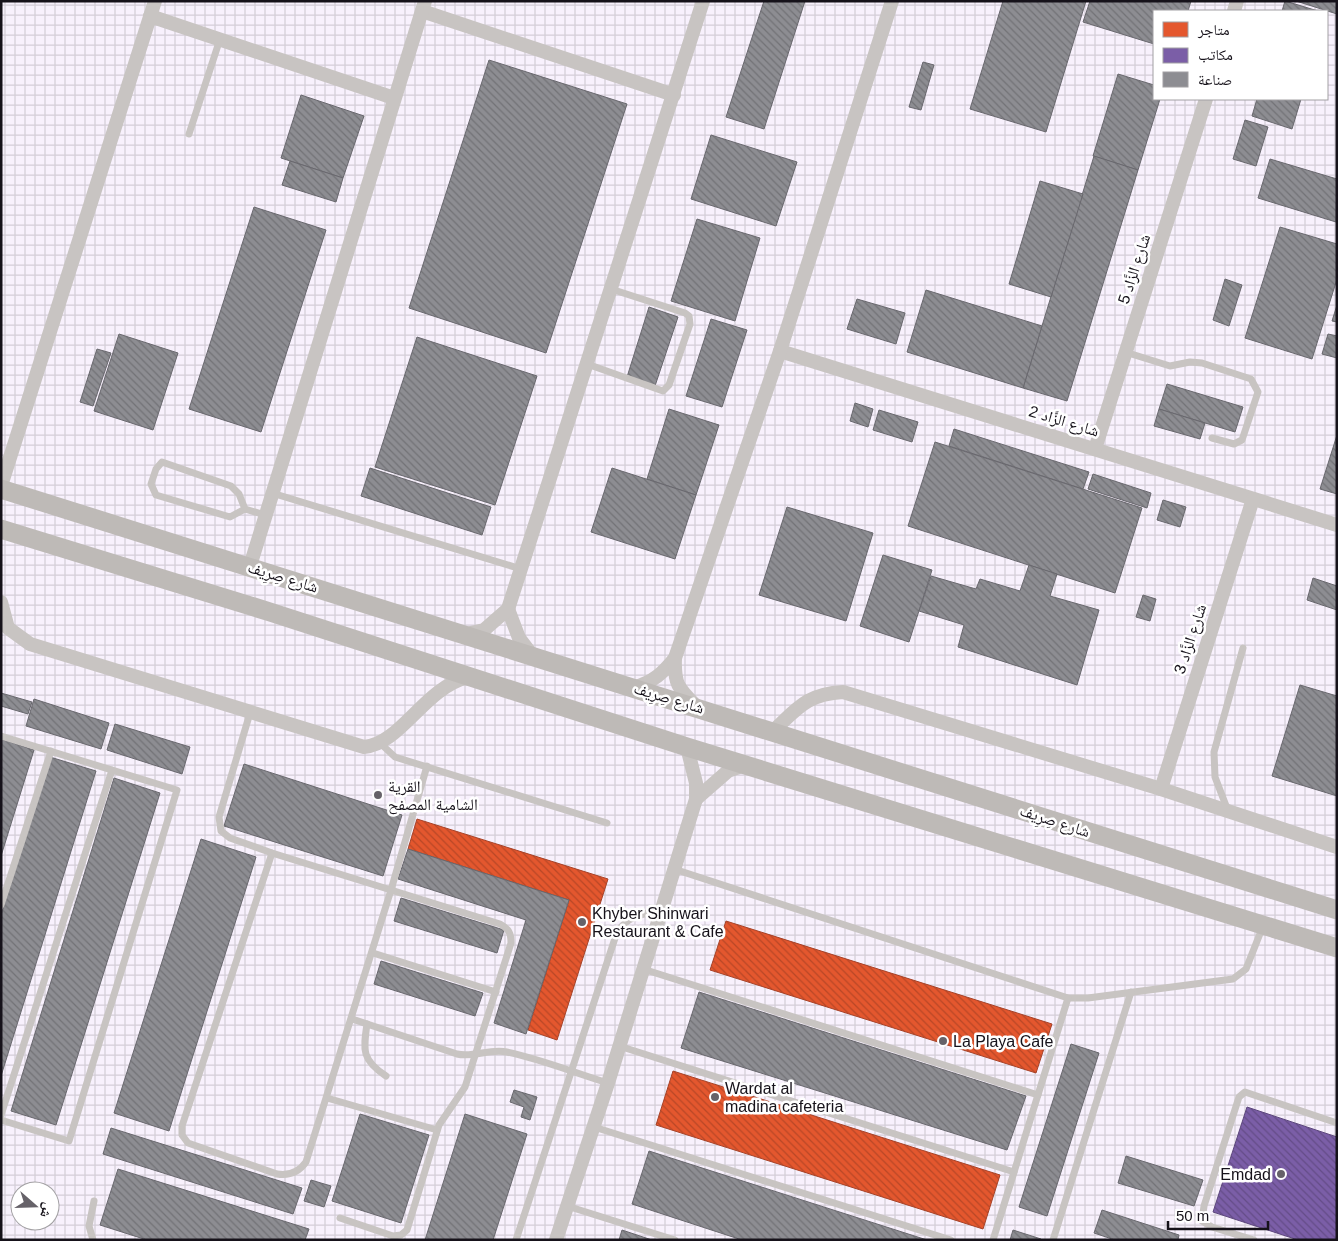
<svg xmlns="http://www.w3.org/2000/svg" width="1338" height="1241" viewBox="0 0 1338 1241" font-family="Arial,'Noto Naskh Arabic',sans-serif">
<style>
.industrial{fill:url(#industrial-grid);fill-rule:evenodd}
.shops{fill:url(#shops-back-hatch);stroke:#a64228}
.offices{fill:url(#offices-back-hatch);stroke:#5d477d}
.industry{fill:url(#industry-back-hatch);stroke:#69686e}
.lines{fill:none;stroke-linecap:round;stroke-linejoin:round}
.lane{stroke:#c8c4c2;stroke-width:7}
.street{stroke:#c8c4c2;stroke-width:14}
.secondary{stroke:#bebab7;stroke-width:19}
.poi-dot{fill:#666269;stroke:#fff;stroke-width:2}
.labels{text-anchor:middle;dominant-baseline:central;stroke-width:5;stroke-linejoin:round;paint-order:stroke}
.street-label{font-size:16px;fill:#16121a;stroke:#fff}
.poi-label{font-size:16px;fill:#16121a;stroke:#fff;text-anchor:start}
</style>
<defs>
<pattern id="industrial-grid" width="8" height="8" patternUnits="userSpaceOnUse" patternTransform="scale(1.25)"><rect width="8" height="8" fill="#f8f1fd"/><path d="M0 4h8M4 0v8" fill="none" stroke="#d4ced8"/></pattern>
<pattern id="shops-back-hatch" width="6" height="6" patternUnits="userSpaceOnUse" patternTransform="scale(1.25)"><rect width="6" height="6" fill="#e4572e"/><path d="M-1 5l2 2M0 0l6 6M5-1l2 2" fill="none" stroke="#b84726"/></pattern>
<pattern id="offices-back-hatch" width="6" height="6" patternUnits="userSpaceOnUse" patternTransform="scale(1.25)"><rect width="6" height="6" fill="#7b5ea7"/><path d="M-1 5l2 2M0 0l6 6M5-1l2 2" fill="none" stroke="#644c87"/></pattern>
<pattern id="industry-back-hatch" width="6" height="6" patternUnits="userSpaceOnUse" patternTransform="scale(1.25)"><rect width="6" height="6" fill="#8d8d92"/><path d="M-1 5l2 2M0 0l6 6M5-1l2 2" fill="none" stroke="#727276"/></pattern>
</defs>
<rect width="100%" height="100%" fill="#faf8fb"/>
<path class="industrial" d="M1,1H1337V1240H1ZM1154,11H1327V99H1154ZM20,1191H50V1221H20Z"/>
<g class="shops">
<polygon points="417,819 608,879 557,1040 528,1030 569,900 408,849"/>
<polygon points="726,921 1052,1024 1036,1073 710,970"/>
<polygon points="673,1071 1000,1175 983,1229 656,1125"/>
</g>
<polygon class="offices" points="1247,1107 1337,1137 1337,1240 1298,1240 1213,1212"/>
<g class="industry">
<polygon points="764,1 805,1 764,129 726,117"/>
<polygon points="1003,1 1086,1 1046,132 970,109"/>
<polygon points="1090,1 1191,1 1188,11 1154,11 1154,44 1083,22"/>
<polygon points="1285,1 1318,11 1282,11"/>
<polygon points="1296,1 1337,1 1337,14"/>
<polygon points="489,60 627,104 546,353 409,308"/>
<polygon points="923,62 934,65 921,110 909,107"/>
<polygon points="1118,74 1154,85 1154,99 1160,99 1138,170 1093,156"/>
<polygon points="301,95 364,116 343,178 281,158"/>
<polygon points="1257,99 1301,99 1292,129 1252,116"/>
<polygon points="1245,120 1268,127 1256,166 1233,159"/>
<polygon points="711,135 797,162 776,226 691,199"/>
<polygon points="1094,156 1138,170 1067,401 1023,388"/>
<polygon points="1270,159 1337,179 1336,222 1258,198"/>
<polygon points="290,161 343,178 336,202 282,185"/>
<polygon points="1040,181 1083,194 1051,297 1009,284"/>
<polygon points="254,207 326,230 261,432 189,409"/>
<polygon points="697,219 760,238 735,321 671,301"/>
<polygon points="1280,227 1337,244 1337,279 1312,359 1245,338"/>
<polygon points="1225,279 1242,285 1229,326 1213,320"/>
<polygon points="926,290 1042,326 1023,388 907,352"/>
<polygon points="857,299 905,313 896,344 847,329"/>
<polygon points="1337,305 1337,322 1332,321"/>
<polygon points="649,307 678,317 655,386 627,377"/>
<polygon points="711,319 747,330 722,407 686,396"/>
<polygon points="119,334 178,353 153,430 94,411"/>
<polygon points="1328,334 1337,336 1337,358 1322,354"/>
<polygon points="417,337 537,376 495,505 375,467"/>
<polygon points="97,349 111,353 93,406 80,402"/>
<polygon points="1167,384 1243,407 1235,432 1159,409"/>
<polygon points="855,403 873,409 868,427 850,421"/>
<polygon points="669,409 719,425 696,495 647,479"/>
<polygon points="1159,409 1205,423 1200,439 1154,426"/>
<polygon points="879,410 918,422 912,442 873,430"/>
<polygon points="954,429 1089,472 1083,489 949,446"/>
<polygon points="1337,435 1337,494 1320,489"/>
<polygon points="935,442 1142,508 1115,593 908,526"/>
<polygon points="370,468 491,507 482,535 361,496"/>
<polygon points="612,468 696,495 675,559 591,532"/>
<polygon points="1093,474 1151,493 1147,508 1088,489"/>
<polygon points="1163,500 1186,507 1180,527 1157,520"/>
<polygon points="787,507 873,533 846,621 759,595"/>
<polygon points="883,555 932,570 909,642 860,626"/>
<polygon points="1029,565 1057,574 1050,596 1099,610 1077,685 958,647 964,625 919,611 931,576 976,589 980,579 1020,591"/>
<polygon points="1313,578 1337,586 1337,610 1307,600"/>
<polygon points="1143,595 1156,599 1150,621 1136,617"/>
<polygon points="1300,685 1337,696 1337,796 1272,776"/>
<polygon points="1,693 32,702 28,714 1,706"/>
<polygon points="34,699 109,723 101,749 26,726"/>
<polygon points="115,724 190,747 182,774 107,750"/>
<polygon points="1,739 34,750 1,856"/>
<polygon points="50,757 96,771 1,1076 1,915"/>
<polygon points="244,764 402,815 383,876 224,826"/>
<polygon points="114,778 160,793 56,1125 11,1111"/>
<polygon points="201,839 256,857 169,1131 114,1113"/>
<polygon points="408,849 569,900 526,1034 494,1023 526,920 398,879"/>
<polygon points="401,898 504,930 497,953 394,921"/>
<polygon points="381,961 483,993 475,1016 374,984"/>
<polygon points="699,992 1026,1096 1007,1150 681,1048"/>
<polygon points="1071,1044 1099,1053 1047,1216 1019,1207"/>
<polygon points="514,1090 537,1097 530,1120 521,1117 524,1107 510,1102"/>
<polygon points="360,1114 429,1135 401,1223 332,1201"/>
<polygon points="465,1114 527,1134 493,1240 425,1240"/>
<polygon points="111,1128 302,1188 293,1214 103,1154"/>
<polygon points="649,1151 927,1240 742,1240 632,1204"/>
<polygon points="1126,1156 1203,1180 1194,1206 1118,1183"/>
<polygon points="118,1169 309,1229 305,1240 147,1240 100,1225"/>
<polygon points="311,1180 331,1186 324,1207 304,1201"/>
<polygon points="1102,1210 1179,1235 1178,1240 1115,1240 1094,1233"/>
<polygon points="622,1230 652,1240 619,1240"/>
<polygon points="1013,1230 1041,1239 1041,1240 1010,1240"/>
</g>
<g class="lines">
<g class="lane">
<polyline points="189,134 220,39"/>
<polyline points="1125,352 1170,366 1190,362 1202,363 1251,379 1258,392 1242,440 1234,444 1212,438"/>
<polyline points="587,364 663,391 669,385 690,324 689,316 685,313 611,289"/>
<polyline points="272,493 521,569"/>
<polyline points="245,509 239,494 231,486 162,462 156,469 151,484 156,495 230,517 245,509 265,515"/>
<polyline points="250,713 219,817 221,831 230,838 272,853 391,890 427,766"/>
<polyline points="1,736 177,790 69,1141 1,1120"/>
<polyline points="380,743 395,757 607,823"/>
<polyline points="1228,811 1215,777 1214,752 1243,648"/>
<path d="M272,853L182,1126V1135L188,1143L277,1174C290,1176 299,1172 306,1162L391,890L500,924C509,929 511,933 511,943L465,1087L439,1125L407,1230L401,1235L393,1236L340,1218"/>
<polyline points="674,869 1068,998 1088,998 1233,979 1246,969 1263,926"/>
<polyline points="1,905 51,751"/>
<polyline points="373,953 496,992"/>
<polyline points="643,969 1038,1095"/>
<path d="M352,1019L457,1054C474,1058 490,1048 507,1052C541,1059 575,1073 608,1083"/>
<path d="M367,1024C363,1051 362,1060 386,1076"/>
<polyline points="619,1046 1014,1172"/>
<polyline points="327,1098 437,1130"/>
<polyline points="1,1115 112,770"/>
<polyline points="594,1127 951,1240"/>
<polyline points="567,1206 675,1240"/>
<polyline points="93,1240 89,1226 94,1201"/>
<path d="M516,1240L617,932C628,916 642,914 661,910"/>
<polyline points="993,1240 1068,998"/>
<polyline points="1053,1240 1131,992"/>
<polyline points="1254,1240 1212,1227 1202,1221 1204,1206 1239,1097 1245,1092 1337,1123"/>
</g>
<g class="street">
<polyline points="422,11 674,95"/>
<polyline points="1234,11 1237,1"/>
<polyline points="150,16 394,98"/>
<polyline points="780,351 1337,525"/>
<polyline points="1095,449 1206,99"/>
<polyline points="1,486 155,1"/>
<polyline points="250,566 425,1"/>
<path d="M1,602L8,628L30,644L364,747C401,744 424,688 468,677"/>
<polyline points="508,609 519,638 532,655"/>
<polyline points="466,634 484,630 508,609 703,1"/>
<path d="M635,687C653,682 663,673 675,658"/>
<path d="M696,706C678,688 674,684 675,658L780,351L892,1"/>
<path d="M773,731C798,708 807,694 843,692L1161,789L1337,847"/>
<polyline points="1161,789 1253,499"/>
<polyline points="696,799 728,771 745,765"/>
<polyline points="556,1240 608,1083 696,799 696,783 687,747"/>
</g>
<g class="secondary">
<polyline points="1,489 1337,910"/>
<polyline points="1,529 270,612 687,747 1337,948"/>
</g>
</g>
<g class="poi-dot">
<circle cx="378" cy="795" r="5"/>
<circle cx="582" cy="922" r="5"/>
<circle cx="943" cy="1041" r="5"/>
<circle cx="715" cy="1097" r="5"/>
<circle cx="1281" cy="1174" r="5"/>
</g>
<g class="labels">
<g class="street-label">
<text transform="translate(1134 269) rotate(-72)">شارع الزَّاد 5</text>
<text transform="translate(1064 421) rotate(17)">شارع الزَّاد 2</text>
<text transform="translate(283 577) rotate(17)">شارع صِرِيف</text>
<text transform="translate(1190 639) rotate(-72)">شارع الزَّاد 3</text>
<text transform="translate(669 698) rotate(17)">شارع صِرِيف</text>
<text transform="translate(1055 821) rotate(18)">شارع صِرِيف</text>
</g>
<g class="poi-label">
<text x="388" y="786">القرية<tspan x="388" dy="18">الشامية المصفح</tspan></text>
<text x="592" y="913">Khyber Shinwari<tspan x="592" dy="18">Restaurant &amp; Cafe</tspan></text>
<text x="953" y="1041">La Playa Cafe</text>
<text x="725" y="1088">Wardat al<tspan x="725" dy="18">madina cafeteria</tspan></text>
<text x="1271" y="1174" text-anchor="end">Emdad</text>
</g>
</g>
<rect width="1338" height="1241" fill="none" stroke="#16121a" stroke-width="5"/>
<rect x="1153" y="10" width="175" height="90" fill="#ffffff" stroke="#a2a0a3"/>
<rect x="1163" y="22" width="25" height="15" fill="#e4572e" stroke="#a2a0a3"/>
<text x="1198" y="35" font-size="15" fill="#16121a">متاجر</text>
<rect x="1163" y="48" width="25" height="15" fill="#7b5ea7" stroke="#a2a0a3"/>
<text x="1198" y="60" font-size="15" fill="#16121a">مكاتب</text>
<rect x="1163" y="72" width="25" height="15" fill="#8d8d92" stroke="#a2a0a3"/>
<text x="1198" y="85" font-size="15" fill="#16121a">صناعة</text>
<g transform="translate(35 1206) rotate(110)"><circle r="24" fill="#ffffff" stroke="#a2a0a3"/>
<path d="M0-4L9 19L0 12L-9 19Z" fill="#666269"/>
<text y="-8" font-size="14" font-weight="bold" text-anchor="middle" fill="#16121a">ش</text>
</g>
<path d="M1168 1221v8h100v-8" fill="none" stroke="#16121a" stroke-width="2.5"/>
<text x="1176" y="1221" font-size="15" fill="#16121a" stroke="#ffffff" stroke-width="4" paint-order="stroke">50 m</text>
</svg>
